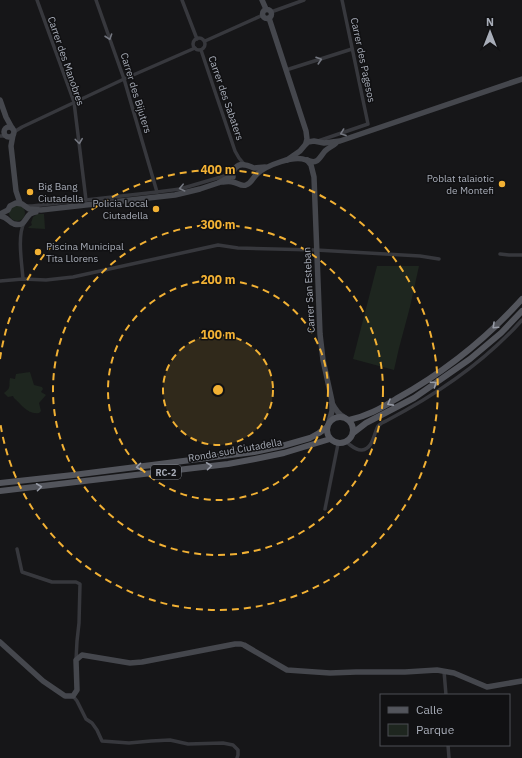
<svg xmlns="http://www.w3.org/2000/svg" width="522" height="758" viewBox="0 0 522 758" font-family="'IBM Plex Sans',sans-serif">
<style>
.green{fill:#1e261f}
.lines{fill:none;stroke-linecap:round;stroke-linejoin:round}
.street{stroke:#37383d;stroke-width:3.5}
.secondary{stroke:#45474d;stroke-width:5.5}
.primary{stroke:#53555c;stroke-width:6}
.oneway{stroke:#757881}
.oneway2{stroke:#979ba6}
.ring{fill:none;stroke:#f2b134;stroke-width:2;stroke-dasharray:7 5}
.poi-dot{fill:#f2b134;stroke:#111113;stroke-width:1.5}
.labels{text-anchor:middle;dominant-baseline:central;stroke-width:3;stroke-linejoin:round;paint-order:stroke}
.shield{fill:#111113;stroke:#7b7e86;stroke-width:1}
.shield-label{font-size:9px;font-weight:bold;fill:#a8adb8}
.street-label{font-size:10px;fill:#a8adb8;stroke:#111113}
.poi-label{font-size:10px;fill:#a8adb8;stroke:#111113;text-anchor:end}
.centre{fill:#f2b134;stroke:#111113;stroke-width:2}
.ring-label{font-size:12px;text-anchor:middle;font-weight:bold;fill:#f2b134;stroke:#111113;stroke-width:3;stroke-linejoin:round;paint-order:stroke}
</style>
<rect width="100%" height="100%" fill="#161618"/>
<g class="green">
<circle cx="17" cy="213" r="8"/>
<polygon points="37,214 44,214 45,229 28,228 30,226 31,226 32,224 31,223 33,217"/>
<polygon points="377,266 419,266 410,307 399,348 394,370 353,359"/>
<path d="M30,372L34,385L42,387L43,389L41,392L46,395L39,403L41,411L39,413C28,415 22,405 14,398L13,396L8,397L4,393C6,391 8,390 9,388C10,385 9,382 10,378L15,379L16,374Z"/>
</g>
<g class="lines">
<g class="street">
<polyline points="37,0 74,102 86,200"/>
<polyline points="96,0 124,79 157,192"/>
<polyline points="182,0 197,39"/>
<polyline points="271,12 304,0"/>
<circle cx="199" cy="44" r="6"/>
<polyline points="205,41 263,15"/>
<polyline points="201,50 235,151 239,158 244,164"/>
<polyline points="286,70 352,49"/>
<polyline points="14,132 22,127 124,79 195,48"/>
<polyline points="0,136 6,136"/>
<polyline points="318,141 368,124 342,0"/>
<polyline points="27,206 32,206 157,192 180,189 231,174"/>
<polyline points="500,254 509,255 522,255"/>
<path d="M23,279C22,264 17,236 24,223"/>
<polyline points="0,281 23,279 46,280 73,277 218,245 238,248 316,250 420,256 439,259"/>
<path d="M346,442C351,445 356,451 362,450C373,449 374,433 378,426C380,424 383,422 386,421C436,395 484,363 522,320"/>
<polyline points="325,509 338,444"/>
<polyline points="17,549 22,572 52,582 76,582 80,584 79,623 77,641 76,660"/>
<polyline points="444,671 446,695"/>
<polyline points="73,696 77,701 86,719 92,723 97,730 102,741 129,743 151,741 170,740 188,744 223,743 233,745 238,750 238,755 237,758"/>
<polyline points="448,745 449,758"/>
</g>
<g class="secondary">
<polyline points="262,0 266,9"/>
<circle cx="267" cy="14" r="4.5"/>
<polyline points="269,18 306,131 307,139 306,143"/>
<polyline points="0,100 6,117 12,128"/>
<circle cx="9" cy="132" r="5"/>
<polyline points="13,135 11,146 16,191 20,203"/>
<polyline points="287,160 300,151 305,145 308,142 314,141 324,143 340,141 522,79"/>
<polyline points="307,160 311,165 314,177 320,334 323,360 332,401 332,411 329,422"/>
<path d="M307,160C318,165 319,158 325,151C328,148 333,146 336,143"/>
<path d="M233,177C232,170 237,163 245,165C248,165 251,167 254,168C258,168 261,167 265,167"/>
<path d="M222,182C225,182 229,181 232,182C237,182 241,187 246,185C252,183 253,177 257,174C267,165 294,155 306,160"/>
<polyline points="0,214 8,210 10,206 16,203 22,204 29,209 41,210 175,195 200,189 218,183 228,178 233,174"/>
<path d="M0,216C8,217 8,222 14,224C25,227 25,218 30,214C32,213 35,212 36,212"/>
<path d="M332,403C335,409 338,414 344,417"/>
<polyline points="0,642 43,681 65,696 73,696 77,690 76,660 82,655 130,663 142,662 235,644 241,644 244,645 287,670 330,673 356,672 405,672 437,670 454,673 487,687 522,681"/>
</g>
<g class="primary">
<circle cx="340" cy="430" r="13"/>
<path d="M349,420C367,416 380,409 396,399C443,373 486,339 522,299"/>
<polyline points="353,433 366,423 414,398 470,359 501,333 522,311"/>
<polyline points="0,483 73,475 254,452 282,446 310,438 319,433 326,428"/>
<polyline points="0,491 228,464 255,459 284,453 330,439"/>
</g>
</g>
<defs><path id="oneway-chevron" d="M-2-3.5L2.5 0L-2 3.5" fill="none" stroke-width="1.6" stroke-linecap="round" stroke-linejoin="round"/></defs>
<g class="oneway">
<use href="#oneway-chevron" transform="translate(109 37) rotate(71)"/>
<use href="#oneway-chevron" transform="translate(319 60) rotate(-18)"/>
<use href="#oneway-chevron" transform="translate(343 133) rotate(160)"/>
<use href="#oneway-chevron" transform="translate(79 141) rotate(83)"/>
<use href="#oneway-chevron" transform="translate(182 188) rotate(167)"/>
</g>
<g class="oneway2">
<use href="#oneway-chevron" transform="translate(495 326) rotate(137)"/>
<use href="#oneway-chevron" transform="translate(434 384) rotate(-35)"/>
<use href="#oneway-chevron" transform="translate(390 403) rotate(151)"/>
<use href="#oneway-chevron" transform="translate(209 466) rotate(-7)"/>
<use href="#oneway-chevron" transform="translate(139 467) rotate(173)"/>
<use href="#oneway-chevron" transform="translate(39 487) rotate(-7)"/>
</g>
<circle cx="218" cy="390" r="55" fill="#f2b134" fill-opacity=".12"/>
<g class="ring">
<circle cx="218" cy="390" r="55"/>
<circle cx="218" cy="390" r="110"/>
<circle cx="218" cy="390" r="165"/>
<path d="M0 359A220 220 0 1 1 0 421"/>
</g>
<g class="poi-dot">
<circle cx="502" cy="184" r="4"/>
<circle cx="30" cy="192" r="4"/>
<circle cx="156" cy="209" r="4"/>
<circle cx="38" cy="252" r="4"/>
</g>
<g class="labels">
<rect class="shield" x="151" y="465" width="30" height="14" rx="3"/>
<g class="shield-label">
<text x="166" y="472">RC-2</text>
</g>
<g class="street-label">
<text transform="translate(363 60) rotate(78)">Carrer des Pagesos</text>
<text transform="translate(66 61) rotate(71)">Carrer des Manobres</text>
<text transform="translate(136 93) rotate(73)">Carrer des Bijuters</text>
<text transform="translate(226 98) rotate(71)">Carrer des Sabaters</text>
<text transform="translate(309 290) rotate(-93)">Carrer San Esteban</text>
<text transform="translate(235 450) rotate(-10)">Ronda sud Ciutadella</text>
</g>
<g class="poi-label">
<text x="494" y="178">Poblat talaiotic<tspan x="494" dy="12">de Montefi</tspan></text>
<text x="38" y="186" text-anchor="start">Big Bang<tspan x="38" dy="12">Ciutadella</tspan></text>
<text x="148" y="203">Policia Local<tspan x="148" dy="12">Ciutadella</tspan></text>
<text x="46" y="246" text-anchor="start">Piscina Municipal<tspan x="46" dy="12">Tita Llorens</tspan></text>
</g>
</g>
<circle cx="218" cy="390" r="6" class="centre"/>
<g class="ring-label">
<text x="218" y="174">400 m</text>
<text x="218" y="229">300 m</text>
<text x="218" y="284">200 m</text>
<text x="218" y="339">100 m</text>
</g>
<rect x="380" y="694" width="130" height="52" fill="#111113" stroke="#4d4f55"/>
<rect x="388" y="707" width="20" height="6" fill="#53555c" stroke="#4d4f55"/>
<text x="416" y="714" font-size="12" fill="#a8adb8">Calle</text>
<rect x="388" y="724" width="20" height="12" fill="#1e261f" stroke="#4d4f55"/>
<text x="416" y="734" font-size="12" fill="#a8adb8">Parque</text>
<g transform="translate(490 32)" stroke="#111113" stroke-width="3" paint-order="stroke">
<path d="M0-3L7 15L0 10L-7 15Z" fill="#a8adb8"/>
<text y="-6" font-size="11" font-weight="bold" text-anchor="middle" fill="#a8adb8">N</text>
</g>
</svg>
